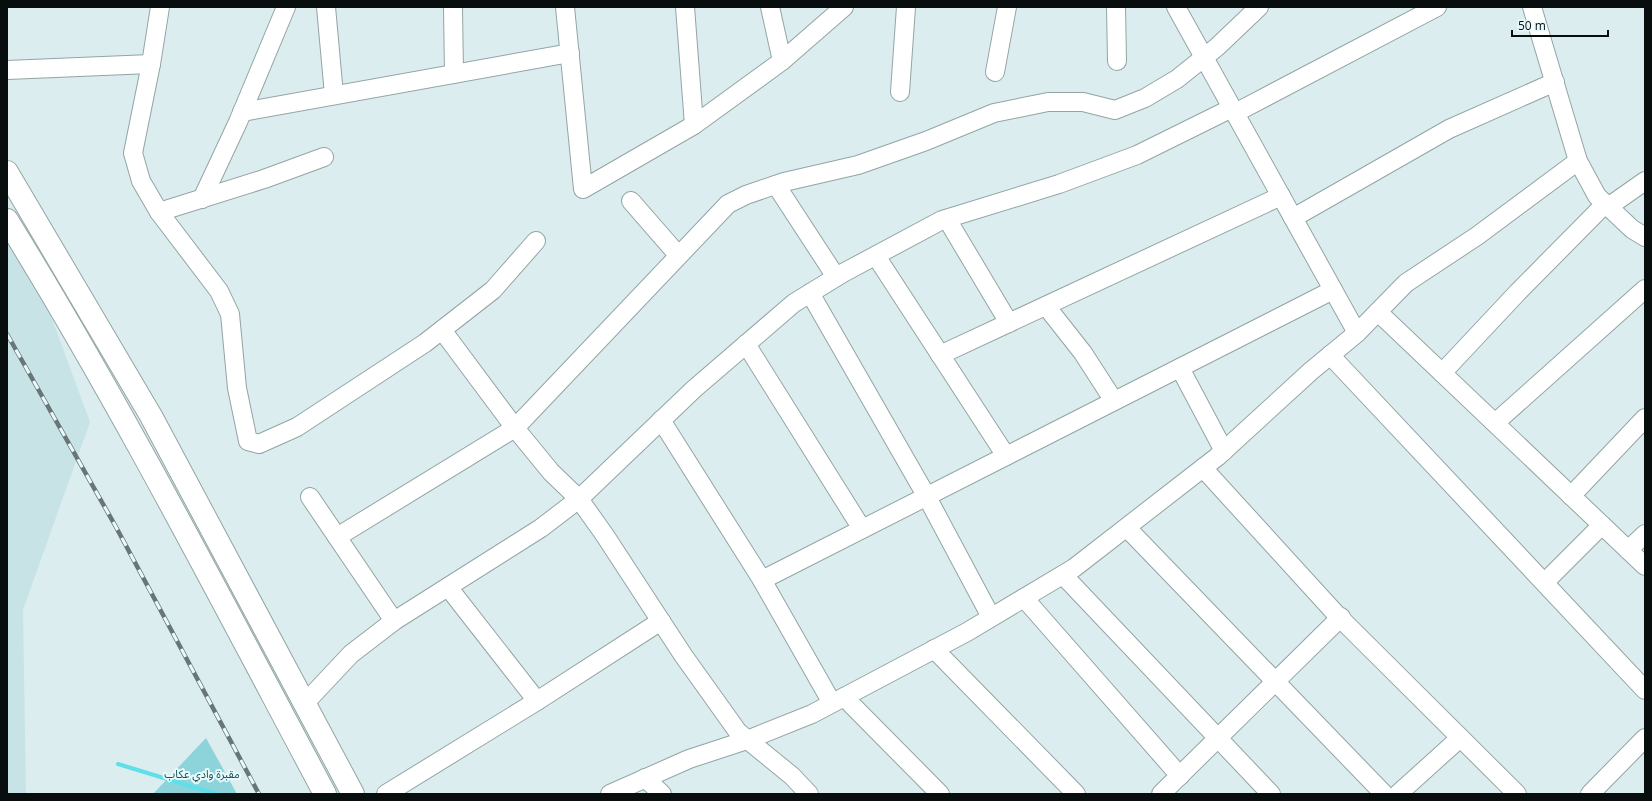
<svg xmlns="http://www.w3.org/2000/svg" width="1652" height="801" viewBox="0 0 1652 801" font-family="'Open Sans','Noto Sans Arabic',sans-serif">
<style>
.built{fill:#c8e3e6}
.green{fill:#8dd4da}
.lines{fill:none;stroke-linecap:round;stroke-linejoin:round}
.stream{stroke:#5fdfe9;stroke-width:4}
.minor-casing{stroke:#93a4a5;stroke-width:20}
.major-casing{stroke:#93a4a5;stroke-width:24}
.minor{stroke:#fff;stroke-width:18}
.major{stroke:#fff;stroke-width:22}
.rail-casing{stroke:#697576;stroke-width:4.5}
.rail{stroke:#e8fbfc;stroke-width:3;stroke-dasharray:9;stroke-linecap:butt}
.labels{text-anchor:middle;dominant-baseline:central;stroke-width:4;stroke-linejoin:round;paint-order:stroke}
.park-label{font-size:11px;fill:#154d52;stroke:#e8fbfc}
</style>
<rect width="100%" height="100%" fill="#dbedef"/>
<polygon class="built" points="7,234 32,265 90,422 23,610 26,794 7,794"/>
<polygon class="green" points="206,738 237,794 153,794"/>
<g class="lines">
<polyline class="stream" points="118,764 216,794"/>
<g class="minor-casing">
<g id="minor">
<polyline points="160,7 151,64 133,153 141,181 159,212 219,291 230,314 237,388 248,441 259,444 297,427 425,343 493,290 536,241"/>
<polyline points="326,7 334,95"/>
<polyline points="453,7 454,74"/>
<polyline points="565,7 583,189 694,125 782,61 844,7"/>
<polyline points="685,7 694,125"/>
<polyline points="770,7 782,61"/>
<polyline points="1116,7 1117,61"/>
<polyline points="1176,7 1357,333"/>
<polyline points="1532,7 1578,161 1597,196 1632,229 1645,237"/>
<polyline points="7,70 151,64"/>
<polyline points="995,72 1007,7"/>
<polyline points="900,92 906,7"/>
<polyline points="242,112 570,53"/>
<polyline points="1235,113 1437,7"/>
<polyline points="776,185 836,277"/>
<polyline points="202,199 238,122 286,7"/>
<polyline points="631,201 678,255"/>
<polyline points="1608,207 1645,181"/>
<polyline points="159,212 264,179 324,157"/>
<polyline points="1293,218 1449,129 1555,82"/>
<polyline points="947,219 1009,323"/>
<polyline points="876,256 1006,456"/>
<polyline points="810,293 927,497 991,617"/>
<polyline points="1046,306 1083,353 1114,401"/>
<polyline points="1378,312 1645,566"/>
<polyline points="442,330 515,428 551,472 579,499 604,534 683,655 738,732 792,776 809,794"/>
<polyline points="746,344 862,529"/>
<polyline points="940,355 1281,196"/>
<polyline points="1330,355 1645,690"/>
<polyline points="1180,368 1224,451"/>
<polyline points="1442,373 1518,292 1605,204"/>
<polyline points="661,420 762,580 832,703"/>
<polyline points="1495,423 1645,289"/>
<polyline points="1203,468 1337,615 1517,794"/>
<polyline points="1571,496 1645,418"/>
<polyline points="310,497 394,621"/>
<polyline points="1127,528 1384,794"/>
<polyline points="337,537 515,428 728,204 746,195 784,182 858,165 926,141 994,113 1048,102 1083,102 1115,110 1145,98 1177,79 1217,47 1259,7"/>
<polyline points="1628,550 1645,534"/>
<polyline points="1063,575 1271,794"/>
<polyline points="762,580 1333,290"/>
<polyline points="1545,582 1602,525"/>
<polyline points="448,587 537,701"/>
<polyline points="1024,598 1180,776"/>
<polyline points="934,649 1076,794"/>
<polyline points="844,697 940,794"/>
<polyline points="305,703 351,654 394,621 541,528 579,499 694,389 794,303 843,273 942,220 1059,184 1137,155 1232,108"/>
<polyline points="645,778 662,794"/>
<polyline points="386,794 537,701 661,621"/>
<polyline points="610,794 689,759 747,740 812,714 967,632 1074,568 1217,457 1311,371 1357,333 1406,283 1477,236 1578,161"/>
<polyline points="1161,794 1341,617"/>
<polyline points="1398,794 1460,738"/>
<polyline points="1590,794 1645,738"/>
</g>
</g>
<g class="major-casing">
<g id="major">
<polyline points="7,172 151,416 353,794"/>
<path d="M7,220C122,406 222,601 325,794"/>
</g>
</g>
<use href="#minor" class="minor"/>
<use href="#major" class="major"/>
<g class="rail-casing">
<polyline id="rail" points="7,334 116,527 259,794"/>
</g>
<use href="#rail" class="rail"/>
</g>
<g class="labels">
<g class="park-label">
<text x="202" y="773">مقبرة وادي عكاب</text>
</g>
</g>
<rect width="1652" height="801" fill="none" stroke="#080e0e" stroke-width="16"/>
<path d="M1512 30v6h96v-6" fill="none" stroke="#080e0e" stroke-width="2"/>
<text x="1518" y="30" font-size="12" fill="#080e0e" stroke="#e8fbfc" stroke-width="3" paint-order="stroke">50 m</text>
</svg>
